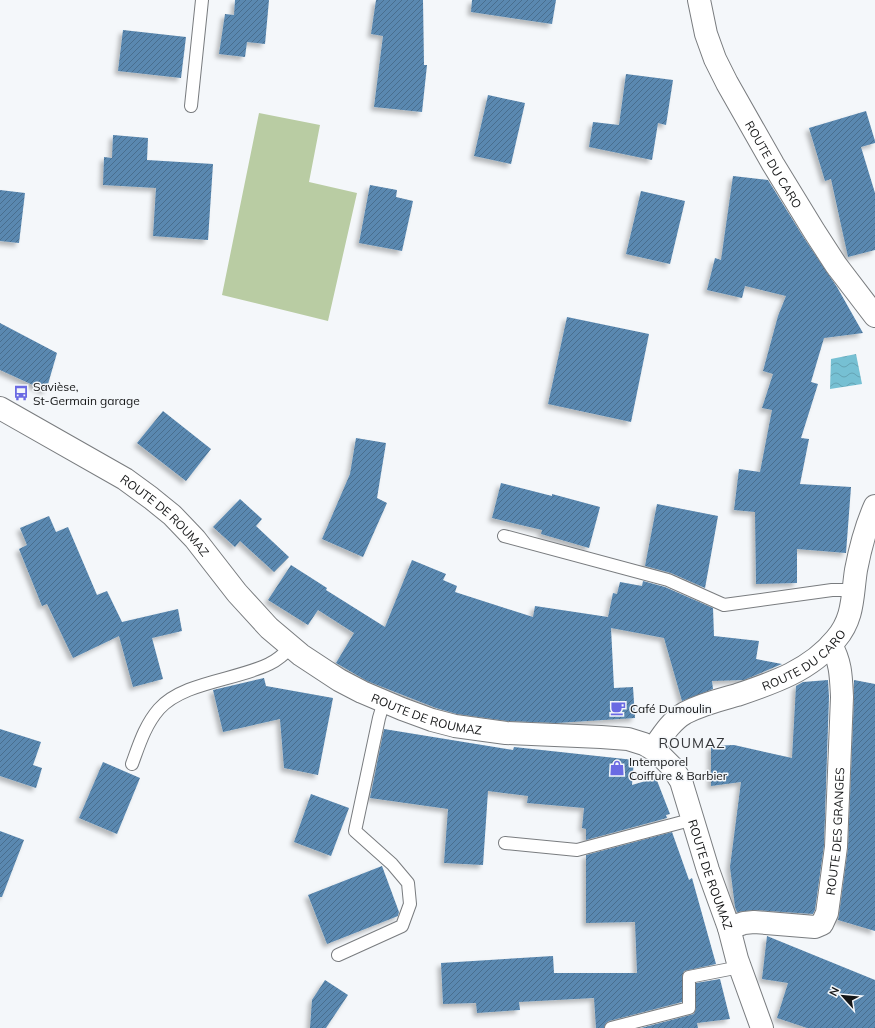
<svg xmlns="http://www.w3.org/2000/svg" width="875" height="1028" viewBox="0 0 875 1028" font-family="Mulish,sans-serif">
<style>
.green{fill:#b9cca3}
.water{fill:url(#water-waves)}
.building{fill:url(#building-hatch);filter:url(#shadow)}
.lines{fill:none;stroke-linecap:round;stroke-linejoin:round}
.service-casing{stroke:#797c7f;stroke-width:14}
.minor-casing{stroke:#797c7f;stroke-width:24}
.tertiary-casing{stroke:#797c7f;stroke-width:24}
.service{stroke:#fff;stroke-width:12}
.minor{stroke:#fff;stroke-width:22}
.tertiary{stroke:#fff;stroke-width:22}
.labels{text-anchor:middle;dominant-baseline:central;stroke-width:3;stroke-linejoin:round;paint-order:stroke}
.street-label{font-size:12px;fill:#141516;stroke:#f4f7fa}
.poi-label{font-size:12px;fill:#141516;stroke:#f4f7fa;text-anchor:start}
.quarter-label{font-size:14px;letter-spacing:1px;fill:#35373a;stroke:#f4f7fa}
</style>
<defs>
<pattern id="water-waves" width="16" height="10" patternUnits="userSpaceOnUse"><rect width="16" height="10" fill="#76c0d3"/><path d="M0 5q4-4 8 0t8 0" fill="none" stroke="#65a4b4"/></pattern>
<pattern id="building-hatch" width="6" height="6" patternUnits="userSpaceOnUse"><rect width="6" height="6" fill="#5a88b0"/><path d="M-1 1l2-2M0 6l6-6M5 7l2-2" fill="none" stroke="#496e8e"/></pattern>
<filter id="shadow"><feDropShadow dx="-3.5" dy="3.5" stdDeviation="2" flood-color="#0004"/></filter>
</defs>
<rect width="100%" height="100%" fill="#f4f7fa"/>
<polygon class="green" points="259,113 320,125 309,182 357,193 328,321 222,295"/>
<polygon class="water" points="856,354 862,384 830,389 831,359"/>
<g class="building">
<polygon points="235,0 269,0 265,44 247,42 245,57 219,54 225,14 234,15"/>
<polygon points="376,0 423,0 424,65 427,65 422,112 374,107 383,36 371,34"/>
<polygon points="472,0 556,0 552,24 471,12"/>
<polygon points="123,30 186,37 181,78 118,71"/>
<polygon points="626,74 673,80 666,125 658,123 652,160 589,147 593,122 619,125"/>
<polygon points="488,95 525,103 511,164 474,156"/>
<polygon points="866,111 875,141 875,143 861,147 875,193 875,250 848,257 831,179 825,181 809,128"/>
<polygon points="113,135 148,138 147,160 213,164 208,240 153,236 156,188 103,185 104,157 112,158"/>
<polygon points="733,176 768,180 804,238 837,287 863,333 824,338 811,382 818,384 801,438 809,439 800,484 851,487 846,553 797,549 797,583 756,584 755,512 734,510 739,469 760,472 772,410 762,408 773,374 763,371 778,316 786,296 745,286 742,298 707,290 715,258 721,260"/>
<polygon points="370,185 397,190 396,197 413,201 402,251 359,243"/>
<polygon points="0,190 25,193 19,243 0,241"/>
<polygon points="641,191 685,201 670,264 626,254"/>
<polygon points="567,317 649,334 631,422 548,404"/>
<polygon points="0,323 57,353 46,391 0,370"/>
<polygon points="163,411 211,449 186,481 137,443"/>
<polygon points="356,438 386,443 377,498 387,503 363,557 322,539 350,474"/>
<polygon points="501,483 552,496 552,494 600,507 589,548 541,534 542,530 492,518"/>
<polygon points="240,499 262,519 256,526 289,557 274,572 240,541 235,547 213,527"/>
<polygon points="657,504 718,516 705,588 671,573 645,566"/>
<polygon points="49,516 56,532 68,527 97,595 107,591 122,622 178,609 182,631 152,638 163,679 133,687 119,636 73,658 47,604 42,606 19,549 27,545 20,528"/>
<polygon points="412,560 446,574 443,580 457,586 455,592 533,617 535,606 608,617 613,593 617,594 620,582 642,586 643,581 665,587 713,608 714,636 759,641 756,659 782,664 744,680 712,681 713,689 682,701 664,638 611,628 614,688 633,687 635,718 556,723 507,721 457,714 436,708 367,681 336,663 354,633 318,610 308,625 268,600 291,565 327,588 326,590 385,627"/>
<polygon points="264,678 266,686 333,698 318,775 284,768 280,719 223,732 213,690"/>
<polygon points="828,680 829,697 824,846 815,910 813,914 755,910 737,912 735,907 730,867 741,782 711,786 711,746 734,745 792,758 796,686 803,682"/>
<polygon points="854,680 875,684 875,931 838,920 839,915 848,848 854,698"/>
<polygon points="0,729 41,742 33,765 42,768 36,788 0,776"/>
<polygon points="384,729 513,750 514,747 634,760 632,785 656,778 670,814 666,815 667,818 586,840 586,829 582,828 584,808 527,803 528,796 488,791 483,865 444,863 448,809 370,798"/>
<polygon points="103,762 140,778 117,834 79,818"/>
<polygon points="311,794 349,808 331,856 294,842"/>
<polygon points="0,831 24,840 2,897 0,897"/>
<polygon points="672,832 689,880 692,878 716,964 684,971 682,977 682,1002 609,1021 606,1023 604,1028 596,1028 594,998 519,1002 520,1010 477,1013 476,1003 443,1004 441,963 553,956 554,973 637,973 635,922 586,923 586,855"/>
<polygon points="382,866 399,912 398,916 327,944 308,895"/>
<polygon points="767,936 875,980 875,1028 807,1028 777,1018 788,983 762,979"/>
<polygon points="720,979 730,1019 697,1023 698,1028 641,1028 694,1014 696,1008 696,983"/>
<polygon points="325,980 348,995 326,1028 310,1028 312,1000"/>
</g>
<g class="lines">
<g class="service-casing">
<g id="service">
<polyline points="191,106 202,0"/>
<polyline points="504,536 668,580 724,605 832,590 854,590"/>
<path d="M132,764C139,745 145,725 159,709C183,682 237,680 269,664C278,660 284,654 291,647"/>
<polyline points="505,843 577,850 694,819"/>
<polyline points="338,955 402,926 410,904 408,883 392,864 355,831 379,718 384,701"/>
<polyline points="611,1028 689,1008 689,977 740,967"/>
</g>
</g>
<g class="minor-casing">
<g id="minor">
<path id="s1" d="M729,928L744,923L754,922L815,927L822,924L827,913L836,847L842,697C841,677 841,662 831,645"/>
</g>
</g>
<g class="tertiary-casing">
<g id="tertiary">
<path id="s2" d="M699,0L706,34L715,59L727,83L773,164L814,231L836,265L875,316"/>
<path id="s3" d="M0,408L125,479L151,498L172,515L195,539L237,593L269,628L301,655L339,680L362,692L402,709L432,720L455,726L506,733L601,737L628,739L644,744L656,751L672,767L681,781L708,870L729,928L737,959L762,1028"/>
<path id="s4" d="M653,749C662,736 671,721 685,713C702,704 719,700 737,695C773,683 811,670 836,639C854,618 852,596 856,570C860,549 866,526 875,506"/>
</g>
</g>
<use href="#service" class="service"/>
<use href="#minor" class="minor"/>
<use href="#tertiary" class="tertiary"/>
</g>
<defs>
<g id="bus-bare" transform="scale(1.2)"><path d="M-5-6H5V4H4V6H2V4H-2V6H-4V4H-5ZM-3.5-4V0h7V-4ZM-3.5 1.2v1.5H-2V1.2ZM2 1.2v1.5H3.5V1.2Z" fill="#6a6ae3" stroke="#f4f7fa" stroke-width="2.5" paint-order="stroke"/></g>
<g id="cafe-bare" transform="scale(1.2)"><path d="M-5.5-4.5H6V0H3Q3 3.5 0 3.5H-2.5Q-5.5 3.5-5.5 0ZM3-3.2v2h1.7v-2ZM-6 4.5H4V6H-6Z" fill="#6a6ae3" stroke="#f4f7fa" stroke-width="2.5" paint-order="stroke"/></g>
<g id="shop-bare" transform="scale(1.2)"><path d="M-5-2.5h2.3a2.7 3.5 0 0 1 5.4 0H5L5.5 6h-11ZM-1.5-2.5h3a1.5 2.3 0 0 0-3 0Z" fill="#6a6ae3" stroke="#f4f7fa" stroke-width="2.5" paint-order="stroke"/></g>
</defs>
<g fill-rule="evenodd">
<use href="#bus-bare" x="21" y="393"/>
<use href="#cafe-bare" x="618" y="708"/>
<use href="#shop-bare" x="617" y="768"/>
</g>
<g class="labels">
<g class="street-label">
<text stroke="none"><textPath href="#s2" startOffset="182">ROUTE DU CARO</textPath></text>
<text stroke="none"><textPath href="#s3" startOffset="198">ROUTE DE ROUMAZ</textPath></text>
<text stroke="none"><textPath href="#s4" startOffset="180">ROUTE DU CARO</textPath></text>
<text stroke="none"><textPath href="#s3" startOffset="534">ROUTE DE ROUMAZ</textPath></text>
<text stroke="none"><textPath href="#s1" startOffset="189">ROUTE DES GRANGES</textPath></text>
<text stroke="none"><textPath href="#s3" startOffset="906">ROUTE DE ROUMAZ</textPath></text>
</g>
<g class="poi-label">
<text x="33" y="386">Savièse,<tspan x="33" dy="14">St-Germain garage</tspan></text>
<text x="630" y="708">Café Dumoulin</text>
<text x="629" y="761">Intemporel<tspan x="629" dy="14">Coiffure &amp; Barbier</tspan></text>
</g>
<g class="quarter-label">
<text x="692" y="743">ROUMAZ</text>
</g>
</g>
<g transform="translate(843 996) rotate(297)" stroke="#f4f7fa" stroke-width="3" paint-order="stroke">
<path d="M0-3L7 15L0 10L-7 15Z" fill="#141516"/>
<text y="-6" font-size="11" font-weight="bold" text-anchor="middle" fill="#141516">N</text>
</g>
</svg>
